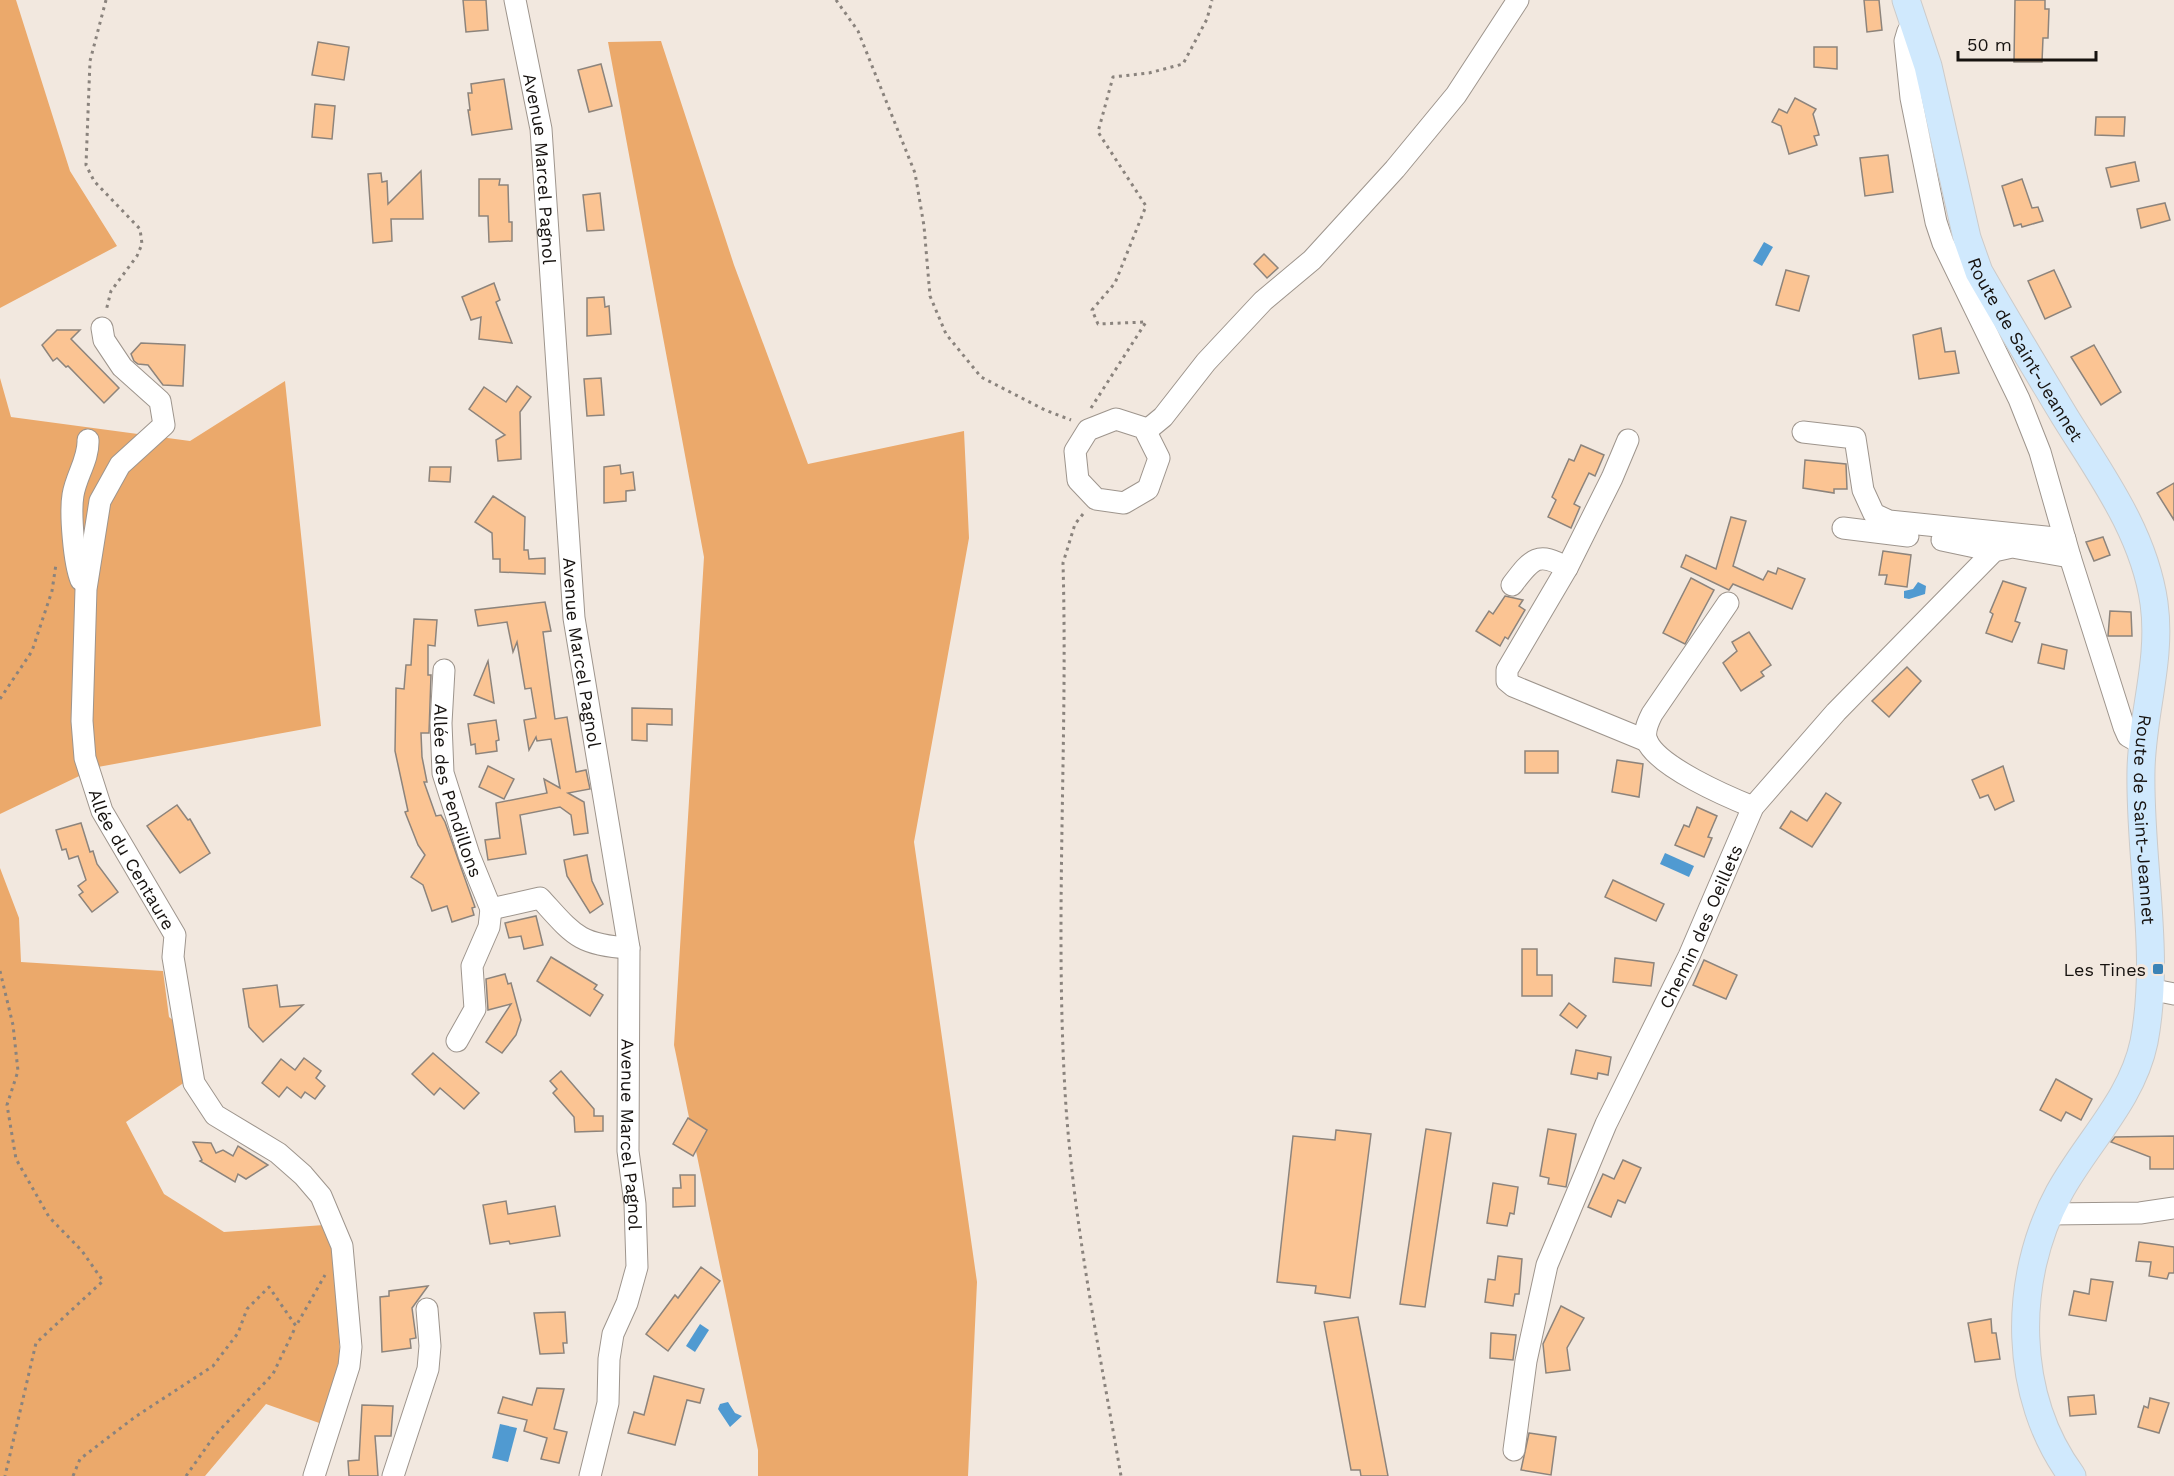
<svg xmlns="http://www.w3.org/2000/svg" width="2174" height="1476" viewBox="0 0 2174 1476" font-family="'Work Sans',sans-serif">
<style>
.green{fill:#eba96b}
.water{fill:#509ad1}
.building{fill:#fbc493;stroke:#8d847c;stroke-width:1.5}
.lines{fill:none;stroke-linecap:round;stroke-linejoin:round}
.minor-casing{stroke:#9e958d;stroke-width:23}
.major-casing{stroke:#cccbca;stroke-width:29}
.path{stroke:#8a837d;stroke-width:3;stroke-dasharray:3 4.5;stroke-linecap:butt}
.minor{stroke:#fff;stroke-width:21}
.major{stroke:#d0e9fd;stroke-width:27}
.poi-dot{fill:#3a83b7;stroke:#f2e8df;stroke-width:2}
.labels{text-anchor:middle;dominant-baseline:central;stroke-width:6;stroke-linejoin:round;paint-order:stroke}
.street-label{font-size:18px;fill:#16120f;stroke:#f2e8df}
.poi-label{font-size:18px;fill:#16120f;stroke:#f2e8df;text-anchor:end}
</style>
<rect width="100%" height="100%" fill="#f2e8df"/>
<g class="green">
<polygon points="0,0 16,0 70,171 117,246 0,308"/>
<polygon points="661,41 734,265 808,464 964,431 969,538 914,842 977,1282 968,1476 758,1476 758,1450 674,1045 704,557 608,42"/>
<polygon points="0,378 11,417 190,441 285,381 321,726 98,767 0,814"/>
<polygon points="0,868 19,918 21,962 163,971 169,1017 175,1022 185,1082 126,1122 164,1194 224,1232 324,1225 334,1253 340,1356 322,1424 266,1404 205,1476 0,1476"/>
</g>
<g class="water">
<polygon points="1764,242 1773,247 1762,266 1753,261"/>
<polygon points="1918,582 1926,586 1925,594 1909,599 1904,598 1904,591 1913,589"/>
<polygon points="1665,853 1694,866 1689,877 1660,864"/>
<polygon points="700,1324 709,1330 695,1352 686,1346"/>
<polygon points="728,1402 735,1413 742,1416 730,1427 718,1409 720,1404"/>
<polygon points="500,1424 517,1428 508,1462 492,1458"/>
</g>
<g class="building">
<polygon points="463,0 486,0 488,30 466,32"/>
<polygon points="1864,0 1879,0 1882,30 1867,32"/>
<polygon points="2015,0 2045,0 2045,9 2049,9 2048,38 2043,38 2042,62 2014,62"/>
<polygon points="318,42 349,47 344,80 312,75"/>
<polygon points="1814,47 1837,47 1837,69 1814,67"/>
<polygon points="601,64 612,106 589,112 578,70"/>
<polygon points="504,79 512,129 472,135 468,110 470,110 468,93 472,93 471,84"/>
<polygon points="1795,98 1816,109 1813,114 1819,135 1814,136 1817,145 1789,154 1781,126 1772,122 1779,109 1787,113"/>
<polygon points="315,104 335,106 332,139 312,137"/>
<polygon points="2096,117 2125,117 2124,136 2095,135"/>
<polygon points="1888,155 1893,192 1865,196 1860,158"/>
<polygon points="2135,162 2139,181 2111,187 2106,168"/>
<polygon points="421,171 423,219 391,219 392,241 373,243 368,174 381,173 382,182 387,181 388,204"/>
<polygon points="479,179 500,179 499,185 508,185 509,222 512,222 512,241 489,242 488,216 479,216"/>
<polygon points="2022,179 2032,208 2038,207 2043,221 2022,227 2021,224 2014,226 2002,186"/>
<polygon points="600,193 604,230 587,231 583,195"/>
<polygon points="2165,203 2170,220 2141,228 2137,209"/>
<polygon points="1264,254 1278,268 1267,278 1254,264"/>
<polygon points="1786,270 1809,276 1799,311 1776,305"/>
<polygon points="2054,270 2071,307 2045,319 2028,281"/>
<polygon points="494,283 500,300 496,302 512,343 479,339 481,317 471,320 462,297"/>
<polygon points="604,297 605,307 609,306 611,334 587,336 587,298"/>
<polygon points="1941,328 1945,352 1955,351 1959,373 1919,379 1913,335"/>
<polygon points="57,330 80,330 71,339 119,388 104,403 68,366 66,367 57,358 53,361 42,345"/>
<polygon points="141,343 185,345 183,386 163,385 148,365 138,364 134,361 131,354"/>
<polygon points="2094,345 2121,392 2101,405 2071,357"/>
<polygon points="601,378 604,415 587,416 584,379"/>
<polygon points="517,386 531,397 520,412 521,459 498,461 496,440 505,435 469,409 484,387 506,402"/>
<polygon points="1581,445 1604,455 1595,476 1589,473 1574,504 1580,507 1571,528 1548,517 1556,500 1552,497 1569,459 1574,461"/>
<polygon points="1805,460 1846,464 1847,489 1834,489 1834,493 1803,488"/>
<polygon points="620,465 621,474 633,472 635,490 626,491 626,501 604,503 604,467"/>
<polygon points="430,467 451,467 450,482 429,481"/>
<polygon points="2174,483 2174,520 2157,493"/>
<polygon points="493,496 525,517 524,550 528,550 529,559 545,558 545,574 500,572 500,559 493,559 492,533 475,522"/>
<polygon points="1731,517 1746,521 1733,566 1763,580 1768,571 1776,574 1778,568 1805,579 1792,609 1733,584 1729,590 1681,567 1686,555 1716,569"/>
<polygon points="2103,537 2110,555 2094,561 2086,542"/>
<polygon points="1883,551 1911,555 1907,587 1885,584 1887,575 1879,575"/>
<polygon points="1691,578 1714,590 1685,644 1663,633"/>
<polygon points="2003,581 2026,588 2015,621 2020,623 2012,642 1986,633 1993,614 1990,612"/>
<polygon points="1505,596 1523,600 1519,606 1525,610 1508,639 1505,637 1500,646 1476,631 1489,611 1493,614"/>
<polygon points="545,602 551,631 543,632 555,719 567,717 576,772 586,770 590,789 568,793 584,802 588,833 574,835 571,815 560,807 520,815 526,854 488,860 485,840 500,838 496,803 547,793 544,779 560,788 551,739 537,741 536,737 529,750 524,720 536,718 531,688 525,689 517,642 513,652 507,622 478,626 475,610"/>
<polygon points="2110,611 2131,612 2132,636 2108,636"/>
<polygon points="414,619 437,620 435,646 428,645 428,675 431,675 429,733 421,733 422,757 427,782 424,782 436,816 441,815 445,822 475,907 472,908 474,915 452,922 447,906 432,911 423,885 411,877 425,855 418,845 405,812 408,811 395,751 396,688 404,689 406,665 411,665"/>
<polygon points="1749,632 1771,665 1761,672 1764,676 1741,691 1723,663 1737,651 1732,642"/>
<polygon points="2042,644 2067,650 2064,669 2038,663"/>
<polygon points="488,661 494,703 474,695"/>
<polygon points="1907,667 1921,681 1889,717 1872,701"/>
<polygon points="632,708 672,709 672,725 647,724 647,741 632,740"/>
<polygon points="496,720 499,740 496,741 497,751 476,754 475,744 471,745 468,724"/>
<rect x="1525" y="751" width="33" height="22"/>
<polygon points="1617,760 1643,764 1639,797 1612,792"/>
<polygon points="488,766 514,779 504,799 479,787"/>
<polygon points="2003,766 2014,801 1995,810 1988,795 1980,798 1972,780"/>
<polygon points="1826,793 1841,803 1812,847 1780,828 1791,811 1807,821"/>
<polygon points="177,805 188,820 190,819 210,853 180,873 147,826"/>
<polygon points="1697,807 1717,816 1708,837 1712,838 1704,857 1675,845 1684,825 1689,827"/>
<polygon points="81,823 90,852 93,851 97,864 118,892 92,912 79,895 83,892 78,886 86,880 78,856 69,859 66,849 62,850 56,830"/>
<polygon points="587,855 592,881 603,904 590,913 567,876 564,860"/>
<polygon points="1613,880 1664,904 1656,921 1605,897"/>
<polygon points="536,916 543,945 524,949 521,936 509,938 505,923"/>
<polygon points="1522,949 1537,949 1537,975 1552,975 1552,996 1522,996"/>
<polygon points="551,957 597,985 594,989 603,995 590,1016 537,981"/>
<polygon points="1615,958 1654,963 1651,986 1613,982"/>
<polygon points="1704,960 1737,975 1726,999 1693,985"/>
<polygon points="505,974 508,984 511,983 521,1020 516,1035 502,1053 486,1042 511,1004 488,1010 486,979"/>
<polygon points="277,985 280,1007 303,1005 263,1042 249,1027 243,989"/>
<polygon points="1569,1003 1586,1016 1577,1028 1560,1015"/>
<polygon points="1576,1050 1611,1057 1608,1075 1598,1073 1597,1079 1571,1074"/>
<polygon points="433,1053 479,1093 464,1109 440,1088 434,1095 412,1074"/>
<polygon points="304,1058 321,1071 316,1078 325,1086 315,1099 305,1092 301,1098 287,1087 279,1097 262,1083 281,1059 295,1070"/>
<polygon points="561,1071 594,1109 594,1116 603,1116 603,1131 575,1132 574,1117 553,1093 557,1089 550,1081"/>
<polygon points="2056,1079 2092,1099 2081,1120 2066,1112 2061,1121 2040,1110"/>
<polygon points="688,1118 707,1130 693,1156 673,1144"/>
<polygon points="1426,1129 1451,1133 1425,1307 1400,1304"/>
<polygon points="1548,1129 1576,1134 1566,1187 1548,1184 1549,1178 1540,1176"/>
<polygon points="1336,1130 1371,1134 1350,1298 1315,1293 1316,1286 1277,1282 1293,1136 1335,1140"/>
<polygon points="2174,1136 2174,1169 2150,1169 2150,1157 2111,1142 2115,1137"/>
<polygon points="193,1142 211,1143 216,1153 223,1150 233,1156 238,1146 268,1165 246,1179 238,1174 235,1182 200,1161 202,1160"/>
<polygon points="1623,1160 1641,1168 1625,1203 1618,1200 1611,1217 1588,1207 1603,1174 1614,1179"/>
<polygon points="680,1175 695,1175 695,1206 673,1207 673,1188 681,1188"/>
<polygon points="1493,1183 1518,1187 1514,1214 1510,1213 1507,1226 1487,1223"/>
<polygon points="506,1201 508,1214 555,1206 560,1236 510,1244 509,1241 490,1244 483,1205"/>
<polygon points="2139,1242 2174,1247 2174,1273 2169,1273 2167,1279 2149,1276 2151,1262 2136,1261"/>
<polygon points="1498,1256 1522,1259 1519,1294 1515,1294 1513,1306 1485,1302 1488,1279 1495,1280"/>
<polygon points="701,1267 720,1281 668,1351 646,1334 675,1295 678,1298"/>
<polygon points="2091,1279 2113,1282 2106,1321 2069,1315 2074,1291 2089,1294"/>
<polygon points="428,1286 412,1308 416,1338 410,1339 411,1348 382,1352 380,1297 389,1296 389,1291"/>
<polygon points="1561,1306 1584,1318 1567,1348 1570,1370 1546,1373 1543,1344"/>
<polygon points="565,1312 567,1343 563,1343 564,1353 540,1354 534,1313"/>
<polygon points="1358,1317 1388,1476 1361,1476 1360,1470 1351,1470 1324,1322"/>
<polygon points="1991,1319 1992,1333 1996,1333 2000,1359 1975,1362 1968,1323"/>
<polygon points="1491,1333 1516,1335 1513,1360 1490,1358"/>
<polygon points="654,1376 704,1389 700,1403 687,1400 675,1445 628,1433 634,1412 644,1415"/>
<polygon points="537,1388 564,1389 554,1429 567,1432 559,1463 541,1459 547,1438 524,1431 527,1420 498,1413 503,1397 532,1405"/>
<polygon points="2094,1395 2096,1414 2070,1416 2068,1397"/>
<polygon points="2150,1398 2169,1403 2159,1433 2138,1427 2144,1406 2148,1408"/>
<polygon points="362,1405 393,1406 391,1436 375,1436 378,1476 349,1476 348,1461 359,1460"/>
<polygon points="1529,1433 1556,1437 1551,1475 1521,1470"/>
</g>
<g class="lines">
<g class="minor-casing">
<g id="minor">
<path id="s1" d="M515,0L541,129L574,618L629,948L628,1151L635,1204L637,1267L627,1303L613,1334L609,1359L608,1403L590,1476"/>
<polyline points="1915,26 1908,31 1905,41 1911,98 1936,222 1943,243 2019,399 2040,452 2070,557 2124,727 2128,736 2144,745"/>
<path id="s2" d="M102,328L104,340L122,367L160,401L164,425L120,465L100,501L86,589L82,721L85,758L102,811L175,935L173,957L194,1083L215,1115L278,1153L303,1175L321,1196L342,1246L351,1347L349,1366L314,1476"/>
<polygon points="1116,419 1144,428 1159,458 1148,489 1124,503 1096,499 1078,480 1075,451 1088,430"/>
<polyline points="1146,431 1163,417 1206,362 1263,301 1312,260 1395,169 1456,95 1518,0"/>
<polyline points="1803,432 1855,438 1863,490 1874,514 1889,521 2065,539"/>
<polyline points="1843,528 1908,536"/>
<polyline points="1942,540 1994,551"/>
<polyline points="1567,568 1612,478 1628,440"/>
<path d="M81,580C74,563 70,513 73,495C76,476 89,459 88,440"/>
<path d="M1512,585C1531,560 1537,550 1567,568L1507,670V681L1513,686L1647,741"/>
<path d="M1728,603L1652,714C1648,722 1643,732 1647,741C1658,767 1728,797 1753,807"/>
<path id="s3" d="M444,670L441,723L443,773L469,855L491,909L540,898C573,934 578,945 629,948"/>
<polyline points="2149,989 2174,994"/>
<polyline points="457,1041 475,1009 472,966 489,927 491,909"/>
<polyline points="2049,1214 2140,1213 2174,1208"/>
<path id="s4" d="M1514,1450L1526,1361L1547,1265L1606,1124L1689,956L1753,807L1836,712L1994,551L2012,547L2070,557"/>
<polyline points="393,1476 428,1369 430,1346 427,1309"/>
</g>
</g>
<g class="major-casing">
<g id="major">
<path id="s5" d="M1906,0L1928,66L1967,238L1979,272C2007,321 2036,369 2065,417C2101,475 2144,533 2154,603C2162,660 2142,713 2141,770C2139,860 2161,952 2144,1042C2132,1100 2086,1143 2059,1193C2012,1280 2013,1396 2072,1476"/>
</g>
</g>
<g class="path">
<polyline points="106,0 90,61 86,165 94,181 140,229 142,244 137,256 111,291 106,311"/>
<polyline points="836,0 858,31 915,173 924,226 930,296 946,334 981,377 1045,410 1071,420"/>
<polyline points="1091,408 1146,322 1098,324 1092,310 1115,283 1146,206 1098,132 1113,77 1149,73 1183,64 1207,19 1212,0"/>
<path d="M1083,514L1075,524L1063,563C1068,744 1054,926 1066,1107C1075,1231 1100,1354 1121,1476"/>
<polyline points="0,699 32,651 52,591 56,564"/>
<polyline points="0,971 13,1025 18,1071 7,1105 16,1159 49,1217 82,1251 103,1281 36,1343 5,1476"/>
<polyline points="73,1476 80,1459 135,1417 213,1366 238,1333 247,1309 269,1287 296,1326 325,1275"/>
<polyline points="186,1476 215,1435 273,1374 296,1326"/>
</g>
<use href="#minor" class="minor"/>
<use href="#major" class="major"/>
</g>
<rect class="poi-dot" x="2152" y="963" width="12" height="12" rx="3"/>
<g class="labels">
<g class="street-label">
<text stroke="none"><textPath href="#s1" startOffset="171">Avenue Marcel Pagnol</textPath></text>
<text stroke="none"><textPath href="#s5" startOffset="372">Route de Saint-Jeannet</textPath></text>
<text stroke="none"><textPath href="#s1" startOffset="657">Avenue Marcel Pagnol</textPath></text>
<text stroke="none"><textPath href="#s3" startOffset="123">Allée des Pendillons</textPath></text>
<text stroke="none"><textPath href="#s5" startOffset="876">Route de Saint-Jeannet</textPath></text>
<text stroke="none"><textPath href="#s2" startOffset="591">Allée du Centaure</textPath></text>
<text stroke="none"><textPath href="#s4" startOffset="560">Chemin des Oeillets</textPath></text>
<text stroke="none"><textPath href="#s1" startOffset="1143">Avenue Marcel Pagnol</textPath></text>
</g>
<g class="poi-label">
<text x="2146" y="969">Les Tines</text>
</g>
</g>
<path d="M1958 51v9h138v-9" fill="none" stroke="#16120f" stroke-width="3"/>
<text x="1967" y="51" font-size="18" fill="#16120f" stroke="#f2e8df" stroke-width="4.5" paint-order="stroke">50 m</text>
</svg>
